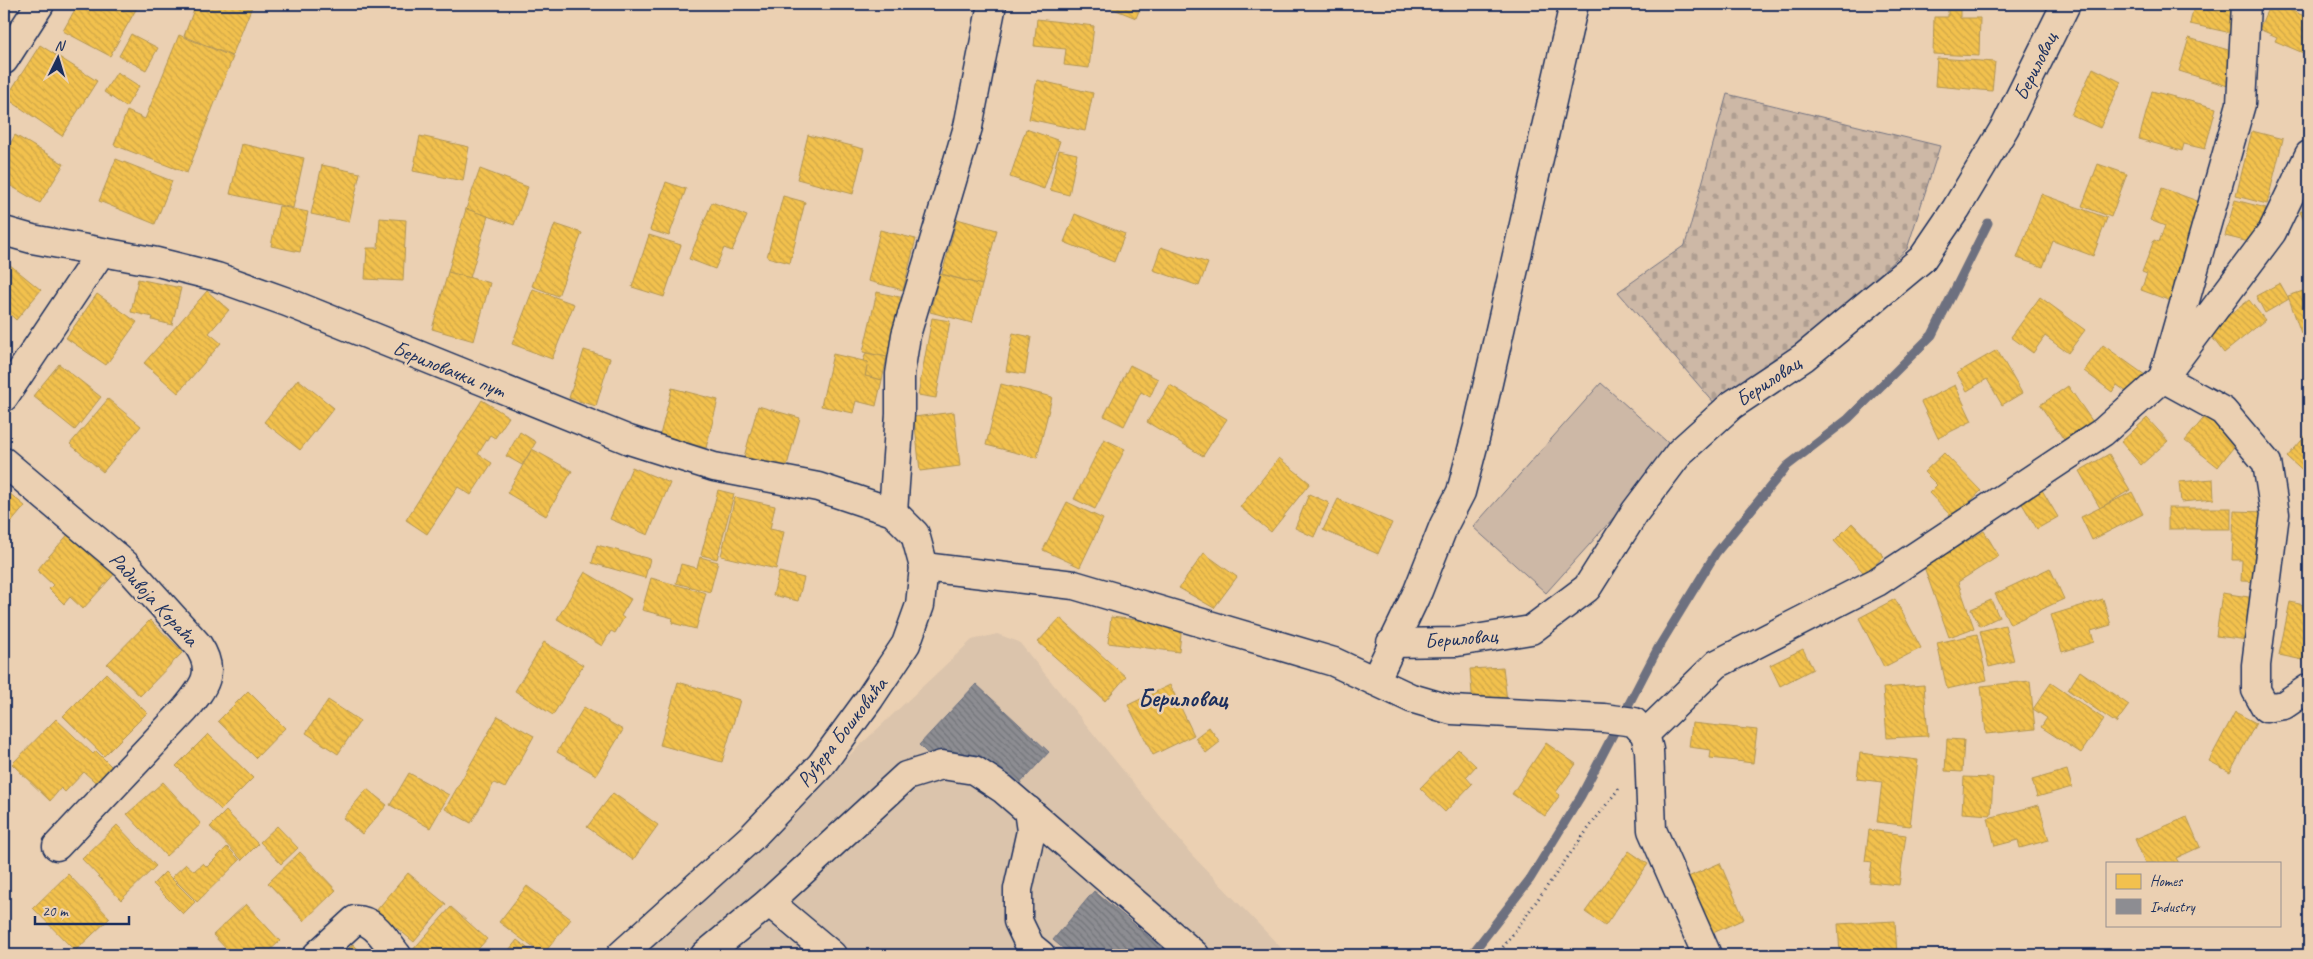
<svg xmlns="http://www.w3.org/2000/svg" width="2313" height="959" viewBox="0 0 2313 959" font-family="Caveat,sans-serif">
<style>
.built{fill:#dbc4ac}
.cemetery{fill:url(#cemetery-stones);stroke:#747482}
.garden{fill:#cdb8a6;stroke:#747482}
.homes{fill:url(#homes-back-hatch);stroke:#b29553}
.industry{fill:url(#industry-back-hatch);stroke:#6b7182}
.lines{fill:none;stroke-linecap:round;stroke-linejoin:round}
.stream{stroke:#6d6f7f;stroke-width:9}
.minor-casing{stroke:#1b2f5e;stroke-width:31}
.path{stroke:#1b2f5e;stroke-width:3;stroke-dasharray:1 4;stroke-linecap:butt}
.minor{stroke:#ebd0b2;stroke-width:28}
.labels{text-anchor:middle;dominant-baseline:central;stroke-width:5;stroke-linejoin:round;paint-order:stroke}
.street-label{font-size:21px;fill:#1b2f5e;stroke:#ebd0b2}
.quarter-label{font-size:24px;font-weight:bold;fill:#1b2f5e;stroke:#ebd0b2}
</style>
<defs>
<pattern id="cemetery-stones" width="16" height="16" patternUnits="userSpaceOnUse" patternTransform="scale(1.25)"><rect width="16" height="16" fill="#cdb8a6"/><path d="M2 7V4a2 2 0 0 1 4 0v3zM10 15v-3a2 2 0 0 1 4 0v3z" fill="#af9e91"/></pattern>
<pattern id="homes-back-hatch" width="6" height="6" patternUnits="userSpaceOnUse" patternTransform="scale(1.25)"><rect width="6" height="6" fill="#f2c14e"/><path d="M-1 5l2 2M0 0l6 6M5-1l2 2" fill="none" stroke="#cfa646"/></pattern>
<pattern id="industry-back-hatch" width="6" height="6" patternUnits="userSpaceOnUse" patternTransform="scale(1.25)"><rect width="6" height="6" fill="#8d8d92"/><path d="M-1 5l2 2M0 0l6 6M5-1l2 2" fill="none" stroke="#72747a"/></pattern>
</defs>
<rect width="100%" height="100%" fill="#ebd0b2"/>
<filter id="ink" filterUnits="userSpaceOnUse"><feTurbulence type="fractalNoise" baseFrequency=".02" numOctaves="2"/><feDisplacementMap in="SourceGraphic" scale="10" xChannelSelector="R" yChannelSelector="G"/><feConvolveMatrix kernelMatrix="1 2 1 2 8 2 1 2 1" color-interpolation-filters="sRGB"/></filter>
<g filter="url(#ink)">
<polygon class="built" points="997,634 1019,642 1191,854 1288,955 637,955 972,640"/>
<polygon class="cemetery" points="1727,94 1940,146 1907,249 1804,343 1716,405 1618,292 1685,245"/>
<polygon class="garden" points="1601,383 1675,449 1546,593 1473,527"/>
<g class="homes">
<polygon points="78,4 139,4 110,56 63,31"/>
<polygon points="196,4 253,4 232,56 184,36"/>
<polygon points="1101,4 1142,4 1136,18"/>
<polygon points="2194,4 2243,4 2236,34 2190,24"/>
<polygon points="2270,4 2276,4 2309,18 2308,55 2275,41 2277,37 2259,29"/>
<polygon points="1948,10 1960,10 1960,18 1980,18 1979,56 1933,54 1934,17 1948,17"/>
<polygon points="1037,19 1094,26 1089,68 1064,65 1066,49 1034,46"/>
<polygon points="131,34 158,48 146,70 119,56"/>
<polygon points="179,35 233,57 187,173 114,145 127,111 145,119"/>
<polygon points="2189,38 2238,53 2228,86 2179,71"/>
<polygon points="40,45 97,81 62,136 6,98"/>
<polygon points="1937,58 1995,62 1992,91 1935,86"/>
<polygon points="2093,68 2121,82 2100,128 2071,115"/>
<polygon points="117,72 139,86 126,107 104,92"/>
<polygon points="1037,80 1093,93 1085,131 1029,119"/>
<polygon points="2152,91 2216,108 2205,149 2184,144 2182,151 2139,139"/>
<polygon points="1026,129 1060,141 1044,189 1010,177"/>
<polygon points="2252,131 2283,139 2267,204 2236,196"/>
<polygon points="15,135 64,164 40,203 4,182 4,155"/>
<polygon points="808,135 864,149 853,194 797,179"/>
<polygon points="420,136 469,147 463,181 413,171"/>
<polygon points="242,144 304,158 293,208 230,194"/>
<polygon points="1059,150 1077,154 1069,195 1050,190"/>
<polygon points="116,159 172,181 155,224 99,201"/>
<polygon points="2098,164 2127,174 2111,217 2082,206"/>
<polygon points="322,165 360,173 349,222 311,214"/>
<polygon points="480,169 528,187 514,225 466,209"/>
<polygon points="666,182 686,189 669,236 650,230"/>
<polygon points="2162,188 2208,205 2171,301 2141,290 2147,274 2142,272 2154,240 2159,242 2165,226 2150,220"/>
<polygon points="2041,194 2107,218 2093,256 2053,241 2043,267 2017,258"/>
<polygon points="783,196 805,202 790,263 767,257"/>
<polygon points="2235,200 2266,208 2257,244 2225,236"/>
<polygon points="712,202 747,216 732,251 724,248 715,269 689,259"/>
<polygon points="279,206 308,212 300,252 271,246"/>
<polygon points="2309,207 2309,231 2300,212"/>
<polygon points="466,209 488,216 470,278 448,272"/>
<polygon points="1075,214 1125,234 1114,262 1064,242"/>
<polygon points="380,218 406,220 403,281 365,279 367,248 378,248"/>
<polygon points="957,219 997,230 982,285 942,274"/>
<polygon points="555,224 582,233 558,296 532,286"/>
<polygon points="880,230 916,239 903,290 868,281"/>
<polygon points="649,235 681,245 664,297 632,287"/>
<polygon points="1161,247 1208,263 1199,286 1153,270"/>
<polygon points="4,260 41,290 16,320 4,309"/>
<polygon points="448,272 490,283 474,341 432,329"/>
<polygon points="940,274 982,285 972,323 930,312"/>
<polygon points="138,279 181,288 172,325 152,320 153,317 131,312"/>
<polygon points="2280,283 2289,299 2265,313 2256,296"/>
<polygon points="533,289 574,304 552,359 512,344"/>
<polygon points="2309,289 2309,330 2301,333 2288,296"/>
<polygon points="207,291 229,310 209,333 221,343 178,393 144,363"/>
<polygon points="877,292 904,298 891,358 863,352"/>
<polygon points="97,294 137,322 106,365 66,338"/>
<polygon points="2040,297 2085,330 2068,353 2045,336 2033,353 2011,337"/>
<polygon points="2249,300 2265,320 2224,353 2208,332"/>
<polygon points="932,318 950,321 936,398 918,395"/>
<polygon points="1013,333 1031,337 1025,374 1006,371"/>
<polygon points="2103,345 2145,375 2131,395 2117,385 2112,392 2084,371"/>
<polygon points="584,350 610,358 596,406 569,398"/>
<polygon points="1997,350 2022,393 2002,405 1987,379 1967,391 1957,373"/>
<polygon points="866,353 887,357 882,380 865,376 868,362 863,361"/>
<polygon points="833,354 868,362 865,376 882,380 876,406 856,401 853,413 821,406"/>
<polygon points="59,364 101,397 75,430 33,396"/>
<polygon points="1130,365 1158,379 1150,397 1141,392 1124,426 1104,416"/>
<polygon points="298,379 334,408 300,450 264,422"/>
<polygon points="1001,384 1052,397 1037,458 986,445"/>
<polygon points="1170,385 1227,419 1203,456 1147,422"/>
<polygon points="1955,385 1972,421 1938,438 1921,402"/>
<polygon points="2068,386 2095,425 2067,444 2040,405"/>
<polygon points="672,388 718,400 706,448 660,435"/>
<polygon points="108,399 141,426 103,472 70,444"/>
<polygon points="482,400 509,417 495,438 490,435 478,454 492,463 471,495 458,487 427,534 406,520"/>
<polygon points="758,406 800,418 786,469 744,457"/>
<polygon points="954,412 960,466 920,471 914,417"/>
<polygon points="2207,414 2240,439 2218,467 2185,441"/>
<polygon points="2147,418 2168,441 2141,465 2121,442"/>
<polygon points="520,432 536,442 522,465 506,456"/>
<polygon points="2309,432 2309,477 2287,457"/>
<polygon points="1104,439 1125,449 1095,509 1074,499"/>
<polygon points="532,449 572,471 546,516 507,493"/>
<polygon points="1944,453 1981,491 1953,518 1929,493 1937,485 1924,472"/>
<polygon points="2109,454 2130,490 2100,508 2079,471"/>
<polygon points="1279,458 1310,483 1271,532 1240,507"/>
<polygon points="632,467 670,483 648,535 610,519"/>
<polygon points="2213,479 2214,499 2181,502 2179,482"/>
<polygon points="4,489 25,506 4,531"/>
<polygon points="718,490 734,494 717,559 701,555"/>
<polygon points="2042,490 2058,517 2037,529 2021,502"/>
<polygon points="2132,492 2143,514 2092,540 2081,517"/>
<polygon points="1309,494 1329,503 1314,537 1295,528"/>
<polygon points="735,497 775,506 770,529 784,532 776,569 721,556"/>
<polygon points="1338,499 1392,523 1378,554 1323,530"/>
<polygon points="1067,502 1103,519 1080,567 1043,550"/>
<rect x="2168" y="508" width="63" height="21"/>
<polygon points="2234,511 2266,512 2263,582 2241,581 2242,560 2232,560"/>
<polygon points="1852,523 1884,556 1865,574 1834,541"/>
<polygon points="71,531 117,571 83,609 70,597 64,604 49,589 53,585 37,570"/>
<polygon points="1984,531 1999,556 1958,582 1974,628 1949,637 1924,567"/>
<polygon points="597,545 650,559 645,578 592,563"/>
<polygon points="1204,553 1237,577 1214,608 1179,588"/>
<polygon points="700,557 718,562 710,592 676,583 681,564 697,568"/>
<polygon points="2050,568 2064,599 2010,624 1995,594"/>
<polygon points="585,572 631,599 621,616 624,618 615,633 611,631 602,646 557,619"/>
<polygon points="779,572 804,578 798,601 773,595"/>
<polygon points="651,578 706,593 696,629 672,623 673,618 642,610"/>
<polygon points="2222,593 2262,599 2256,641 2216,636"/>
<polygon points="1895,599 1921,648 1884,667 1859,618"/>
<polygon points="2103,599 2111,625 2091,631 2094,642 2062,652 2051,615"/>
<polygon points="1991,600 1999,617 1980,626 1971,609"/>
<polygon points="2290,602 2309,606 2309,630 2303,660 2279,655"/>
<polygon points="1111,617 1182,625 1179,652 1108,643"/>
<polygon points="1060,618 1126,677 1105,701 1038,642"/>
<polygon points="150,620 183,652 140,696 107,664"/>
<polygon points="2005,625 2014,661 1989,667 1980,631"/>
<polygon points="1977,634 1987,680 1947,689 1937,643"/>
<polygon points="544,642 583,665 553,715 515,691"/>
<polygon points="1803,649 1813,669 1780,686 1770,665"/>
<polygon points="1503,667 1507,701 1473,705 1470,669"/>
<polygon points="2080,671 2129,705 2116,723 2068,690"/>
<polygon points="106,673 147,713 104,756 63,716"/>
<polygon points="2030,681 2035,729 1986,734 1981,686"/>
<polygon points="678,682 740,700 722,762 660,745"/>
<polygon points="2051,683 2104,719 2081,753 2041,727 2047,718 2033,709"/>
<polygon points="1170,685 1194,735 1153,755 1128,705"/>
<polygon points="1924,685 1928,736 1887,738 1883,688"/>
<polygon points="248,691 285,728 256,758 218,721"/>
<polygon points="328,700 360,721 338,754 306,733"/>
<polygon points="584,707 623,730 596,775 557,752"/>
<polygon points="2235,712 2256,723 2230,772 2209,761"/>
<polygon points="498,716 534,736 505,788 494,783 471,823 445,809"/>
<polygon points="56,719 93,754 96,751 118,773 103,789 84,772 65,792 61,788 50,801 12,764"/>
<polygon points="1692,723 1757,730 1753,763 1710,758 1711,750 1689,747"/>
<polygon points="1209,727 1220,742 1206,753 1195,738"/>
<polygon points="208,734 253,778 221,810 176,766"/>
<polygon points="1947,739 1964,740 1962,772 1945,771"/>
<polygon points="1546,743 1576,764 1556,792 1560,795 1545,816 1512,794"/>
<polygon points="1458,749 1476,766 1466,777 1472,784 1445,812 1420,788"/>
<polygon points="1860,753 1918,760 1910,826 1877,822 1882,782 1857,779"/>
<polygon points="2067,770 2072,787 2037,797 2032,780"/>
<polygon points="409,773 449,795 430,828 390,805"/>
<polygon points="1964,777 1993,778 1991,815 1962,813"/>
<polygon points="163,782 201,824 166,856 127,814"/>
<polygon points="367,789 387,805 362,834 343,818"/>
<polygon points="613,793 658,825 633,860 587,827"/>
<polygon points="2039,805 2049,840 2020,848 2018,840 1995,846 1988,818"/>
<polygon points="226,811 258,844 242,860 210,827"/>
<polygon points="2187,817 2200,847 2176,858 2179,863 2145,863 2135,839"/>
<polygon points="117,825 156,866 121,900 82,859"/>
<polygon points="277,826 298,848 281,864 260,842"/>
<polygon points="1869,830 1906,835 1899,885 1869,882 1872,862 1865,861"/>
<polygon points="227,847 240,860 197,902 172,877 186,864 194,871 203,863 207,867"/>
<polygon points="1629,851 1648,864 1605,926 1585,912"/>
<polygon points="300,852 336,890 304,921 268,883"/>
<polygon points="1720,863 1744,919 1713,933 1688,877"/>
<polygon points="165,872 195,902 183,914 153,884"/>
<polygon points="408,873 446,904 414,942 376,911"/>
<polygon points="68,874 110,918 75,951 33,908"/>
<polygon points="527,886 571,919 543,955 499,922"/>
<polygon points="246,904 280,941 265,955 232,955 213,935"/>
<polygon points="451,907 487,939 473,955 413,955 410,953"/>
<polygon points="1895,921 1897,955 1840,955 1838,924"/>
<polygon points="517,940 536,955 505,955"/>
<polygon points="353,944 364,955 342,955"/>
</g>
<g class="industry">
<polygon points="976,684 1049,752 1014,790 937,763 919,745"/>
<polygon points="1094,891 1171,955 1071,955 1053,940"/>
</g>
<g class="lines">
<polyline class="stream" points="1471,955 1530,879 1581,796 1658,648 1716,553 1787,466 1848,419 1932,335 1988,223"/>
<g class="minor-casing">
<g id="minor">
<polyline points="2246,4 2241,104 2163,378 2223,411 2267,463 2275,514 2256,665 2256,690 2266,708 2284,705 2309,688"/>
<polyline points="4,60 40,4"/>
<polyline points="4,231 32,239 157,262 217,277 287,302 629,440 714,467 818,487 893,512 915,534 924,567 920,605 906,644 870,698 821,765 753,836 621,955"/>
<polyline points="4,397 101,252"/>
<path d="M4,462L126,565L198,645C217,673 203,688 184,711L57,846"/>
<polyline points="893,512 900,414 900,374 906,335 968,127 992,4"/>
<polyline points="924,567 1074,585 1334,662 1411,698 1452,710 1604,718 1634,722 1645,734 1649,750 1652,830 1707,955"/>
<polyline points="1391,643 1457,642 1531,630 1587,588 1635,512 1680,452 1732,405 1804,357 1922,259 1956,209 2005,127 2066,4"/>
<polyline points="1375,681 1418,591 1444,525 1461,492 1478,427 1574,4"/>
<polyline points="1645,734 1717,664 1877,582 2103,432 2163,378 2272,232 2309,155"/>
<polyline points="1028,810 1031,831 1018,889 1018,921 1030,946 1041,955"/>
<polyline points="769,902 832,955"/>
<path d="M317,955L355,920C375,919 386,942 397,955"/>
<polyline points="705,955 769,902 906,776 942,765 974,770 1003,789 1195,955"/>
</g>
</g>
<path class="path" d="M1497,955C1539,900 1577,841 1621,786"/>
<use href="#minor" class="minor"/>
</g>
</g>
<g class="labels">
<g class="street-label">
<text transform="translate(2035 66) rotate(-64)">Бериловац</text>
<text transform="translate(449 369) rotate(22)">Бериловачки пут</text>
<text transform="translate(1768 381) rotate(-34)">Бериловац</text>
<text transform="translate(154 599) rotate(47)">Радивоја Кораћа</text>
<text transform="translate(1461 638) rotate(-5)">Бериловац</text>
<text transform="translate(842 732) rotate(-52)">Руђера Бошковића</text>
</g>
<g class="quarter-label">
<text x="1183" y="698">Бериловац</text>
</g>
</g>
<rect width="2313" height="959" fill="none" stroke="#ebd0b2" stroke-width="20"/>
<rect x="10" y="10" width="2293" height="939" fill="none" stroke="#1b2f5e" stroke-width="2" filter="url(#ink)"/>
<rect x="2106" y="862" width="175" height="65" fill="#ebd0b2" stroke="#989090"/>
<rect x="2116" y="874" width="25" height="15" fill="#f2c14e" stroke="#989090"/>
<text x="2150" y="886" font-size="15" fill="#1b2f5e">Homes</text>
<rect x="2116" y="899" width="25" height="15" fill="#8d8d92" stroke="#989090"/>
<text x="2150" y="912" font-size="15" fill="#1b2f5e">Industry</text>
<g transform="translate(58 58) rotate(5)" stroke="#ebd0b2" stroke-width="4" paint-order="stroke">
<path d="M0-4L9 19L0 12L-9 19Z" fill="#1b2f5e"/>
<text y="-8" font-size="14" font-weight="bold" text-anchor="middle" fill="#1b2f5e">N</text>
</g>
<path d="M35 916v8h94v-8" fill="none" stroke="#1b2f5e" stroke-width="2.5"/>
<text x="42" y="916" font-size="15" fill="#1b2f5e" stroke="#ebd0b2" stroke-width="4" paint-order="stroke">20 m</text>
</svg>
